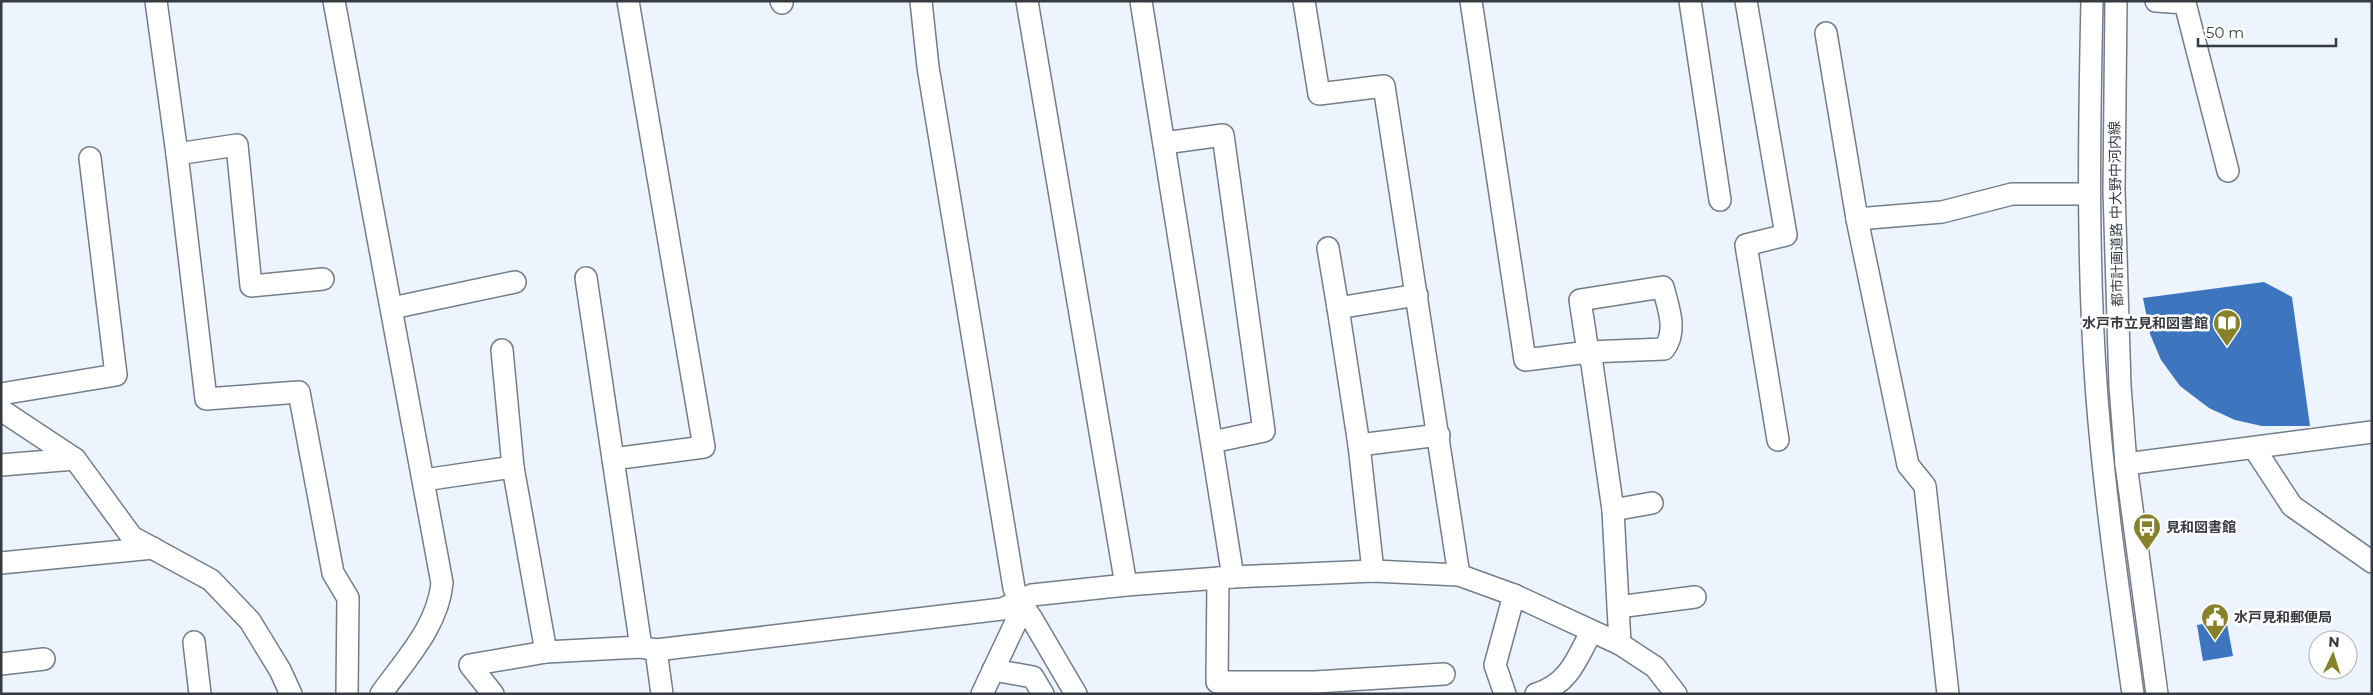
<svg xmlns="http://www.w3.org/2000/svg" width="2373" height="695" viewBox="0 0 2373 695" font-family="Montserrat,'Noto Sans JP',sans-serif">
<style>
.building{fill:#3d75be}
.lines{fill:none;stroke-linecap:round;stroke-linejoin:round}
.minor-casing{stroke:#737d8b;stroke-width:24}
.minor{stroke:#fff;stroke-width:21}
.labels{text-anchor:middle;dominant-baseline:central;stroke-width:5;stroke-linejoin:round;paint-order:stroke}
.street-label{font-size:14px;fill:#373b41;stroke:#fff}
.poi-label{font-size:14px;font-weight:bold;fill:#373b41;stroke:#fff;text-anchor:start}
</style>
<rect width="100%" height="100%" fill="#edf4fd"/>
<g class="building">
<polygon points="2264,282 2292,297 2310,426 2262,426 2235,420 2209,408 2180,386 2161,360 2150,334 2143,298"/>
<polygon points="2209,623 2209,627 2227,624 2233,656 2203,661 2197,625"/>
</g>
<g class="lines">
<g class="minor-casing">
<g id="minor">
<polyline points="156,1 177,154 206,399 299,392 333,573 348,598 347,694"/>
<path d="M334,1L442,583C438,626 405,660 381,694"/>
<polyline points="628,1 704,447 613,459 641,647"/>
<polyline points="781,1 782,3"/>
<polyline points="921,1 928,67 1014,588 1019,600 1032,619 1076,694"/>
<polyline points="1027,1 1126,585"/>
<polyline points="1141,1 1233,577"/>
<polyline points="1304,1 1319,94 1384,86 1459,575"/>
<polyline points="1471,1 1525,360 1588,352 1592,364 1613,510 1620,644"/>
<polyline points="1690,1 1720,200"/>
<polyline points="1746,1 1786,235 1746,245 1778,440"/>
<path d="M2092,1C2089,134 2087,266 2097,398C2105,497 2119,595 2133,694"/>
<polyline points="2116,1 2114,190 2120,386 2126,464 2157,694"/>
<polyline points="2156,1 2185,3 2228,171"/>
<polyline points="1826,33 1857,219 1942,212 2012,194 2088,194"/>
<polyline points="1164,143 1223,135 1264,431 1212,442"/>
<polyline points="177,154 237,145 251,286 323,279"/>
<polyline points="1857,219 1908,465 1925,486 1948,694"/>
<polyline points="1328,248 1338,308"/>
<polyline points="586,278 613,459"/>
<path d="M1663,287C1668,307 1678,331 1664,349L1588,352L1580,300Z"/>
<polyline points="392,308 515,282"/>
<polyline points="502,350 513,467"/>
<polyline points="1,394 116,375 90,158"/>
<polyline points="1,410 75,459 132,537 211,580 250,621 280,670 291,694"/>
<polyline points="1359,445 1439,435"/>
<polyline points="2254,448 2292,506 2372,562"/>
<polyline points="2126,464 2372,432"/>
<polyline points="1,465 75,459"/>
<polyline points="424,480 513,467 546,652"/>
<polyline points="1613,510 1652,503"/>
<polyline points="1,563 153,548"/>
<polyline points="1373,571 1359,445 1338,308 1417,295"/>
<polyline points="1218,578 1217,682 1315,682 1444,674"/>
<polyline points="1618,607 1695,597"/>
<polyline points="194,642 200,694"/>
<polyline points="656,650 662,694"/>
<polyline points="1,664 44,659"/>
<polyline points="993,670 1033,677 1043,694"/>
<polyline points="493,694 470,665 546,652 641,647 656,650 1002,609 1032,595 1126,585 1233,577 1373,571 1459,575 1514,595 1620,644 1655,667 1676,694"/>
<polyline points="982,694 1015,624 1019,600"/>
<polyline points="1505,694 1495,665 1514,595"/>
<path d="M1536,694C1568,685 1577,659 1591,632"/>
</g>
</g>
<use href="#minor" class="minor"/>
</g>
<defs>
<g id="library-pin" transform="scale(1.4375)"><path d="M0 17L-7.5 6A9.5 9.5 0 1 1 7.5 6Z" fill="#87822a" stroke="#fff"/><path d="M-6-4Q-3-5.5-.7-3.5V5Q-3 3-6 4ZM6-4Q3-5.5 .7-3.5V5Q3 3 6 4Z" fill="#fff"/></g>
<g id="bus-pin" transform="scale(1.4375)"><path d="M0 17L-7.5 6A9.5 9.5 0 1 1 7.5 6Z" fill="#87822a" stroke="#fff"/><path d="M-5-6H5V4H4V6H2V4H-2V6H-4V4H-5ZM-3.5-4V0h7V-4ZM-3.5 1.2v1.5H-2V1.2ZM2 1.2v1.5H3.5V1.2Z" fill="#fff"/></g>
<g id="civic-pin" transform="scale(1.4375)"><path d="M0 17L-7.5 6A9.5 9.5 0 1 1 7.5 6Z" fill="#87822a" stroke="#fff"/><path d="M-.6-6.5H3V-4.5H.6V-3L4-1V1h2V6H-6V1h2V-1L-.6-3ZM-1.2 2.5V6h2.4V2.5Z" fill="#fff"/></g>
</defs>
<g fill-rule="evenodd">
<use href="#library-pin" x="2227" y="323"/>
<use href="#bus-pin" x="2147" y="527"/>
<use href="#civic-pin" x="2215" y="617"/>
</g>
<g class="labels">
<g class="street-label">
<text transform="translate(2116 214) rotate(-91)">都市計画道路 中大野中河内線</text>
</g>
<g class="poi-label">
<text x="2208" y="323" text-anchor="end">水戸市立見和図書館</text>
<text x="2166" y="527">見和図書館</text>
<text x="2234" y="617">水戸見和郵便局</text>
</g>
</g>
<rect width="2373" height="695" fill="none" stroke="#373b41" stroke-width="5"/>
<g transform="translate(2333 655) rotate(4)"><circle r="24" fill="#ffffff" stroke="#afb1b3"/>
<path d="M0-4L9 19L0 12L-9 19Z" fill="#87822a"/>
<text y="-8" font-size="14" font-weight="bold" text-anchor="middle" fill="#373b41">N</text>
</g>
<path d="M2198 38v8h138v-8" fill="none" stroke="#373b41" stroke-width="2.5"/>
<text x="2206" y="38" font-size="15" fill="#373b41" stroke="#ffffff" stroke-width="4" paint-order="stroke">50 m</text>
</svg>
